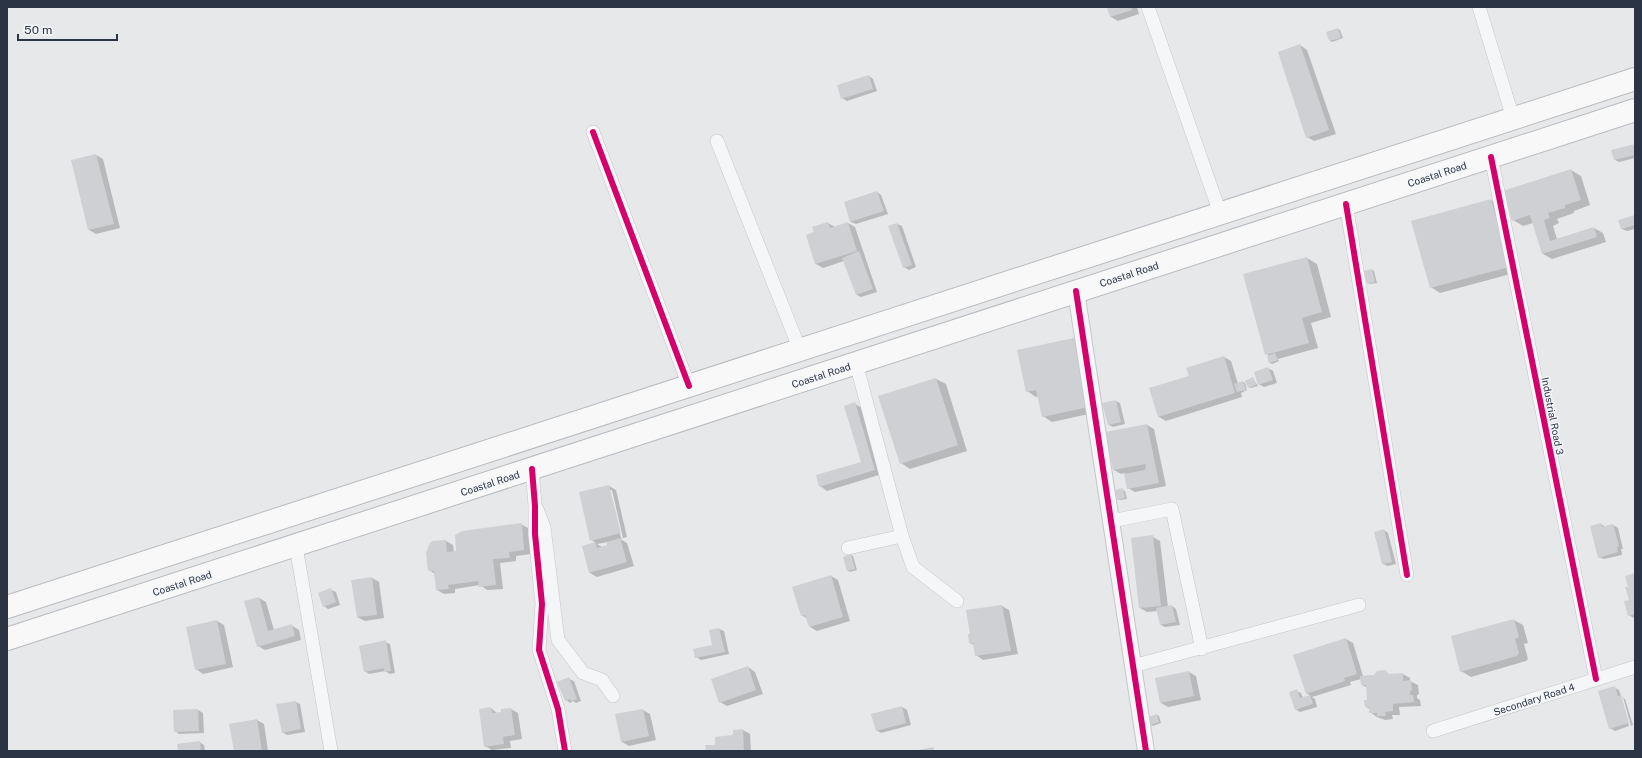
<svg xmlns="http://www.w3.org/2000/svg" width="1642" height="758" viewBox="0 0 1642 758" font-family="'Public Sans',sans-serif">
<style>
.shadow{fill:#0003;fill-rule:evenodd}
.building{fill:#ced0d3}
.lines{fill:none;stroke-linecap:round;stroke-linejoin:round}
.minor-casing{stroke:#c4c6c8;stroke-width:14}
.tertiary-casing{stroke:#c4c6c8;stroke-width:18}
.trunk-casing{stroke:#b8bbbf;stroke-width:24}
.minor{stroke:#f5f6f7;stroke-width:13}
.tertiary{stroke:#f5f6f7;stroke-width:16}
.trunk{stroke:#f8f8f8;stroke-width:22}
.cycleway-casing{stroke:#f4f6f9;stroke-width:8}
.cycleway{stroke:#d6006c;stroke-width:6}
.labels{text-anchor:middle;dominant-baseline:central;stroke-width:3;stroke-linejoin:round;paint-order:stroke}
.street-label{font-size:10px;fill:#2b3445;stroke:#f4f6f9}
</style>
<rect width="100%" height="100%" fill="#e6e8ea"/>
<g class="shadow">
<polygon points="1111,7 1137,7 1139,14 1118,21 1111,17"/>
<polygon points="1338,29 1340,30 1343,38 1332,42 1330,41"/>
<polygon points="1300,45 1307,50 1336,134 1314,141 1307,137"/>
<polygon points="869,76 873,79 877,91 847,101 842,98"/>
<polygon points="1635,145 1635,158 1619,162 1615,160 1612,151"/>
<polygon points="96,155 103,159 120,228 96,234 89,230"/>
<polygon points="1571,170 1581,176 1590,205 1574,211 1574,213 1557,219 1559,223 1553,226 1557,239 1594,228 1603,233 1606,242 1552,259 1543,254 1533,223 1523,226 1513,220 1504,191"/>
<polygon points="877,192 881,195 888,214 856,224 851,222 845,202"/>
<polygon points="1491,200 1500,206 1518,272 1440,293 1431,287"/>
<polygon points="1635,216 1635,229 1627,231 1622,229 1620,220"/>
<polygon points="828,223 835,227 848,223 855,227 877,292 861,297 857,295 844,261 823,268 816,264"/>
<polygon points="897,224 902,226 916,267 909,270 904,267"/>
<polygon points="1307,258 1317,264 1331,317 1311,323 1318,348 1278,359 1279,361 1272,364 1270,363 1268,355 1266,354 1244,275"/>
<polygon points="1372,270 1374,271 1377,283 1370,284 1368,283"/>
<polygon points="1074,339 1084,344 1098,412 1052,422 1043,416 1039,396 1036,397 1027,391"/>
<polygon points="1224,357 1231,361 1238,384 1243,382 1245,383 1247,390 1241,393 1242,397 1166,421 1159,417 1150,389 1190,376"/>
<polygon points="1268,368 1273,371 1277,383 1264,387 1259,384"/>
<polygon points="936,379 946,384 967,451 910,469 901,463"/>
<polygon points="1253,379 1258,386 1251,388 1249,387"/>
<polygon points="1116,401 1120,403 1125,424 1113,427 1109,425"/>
<polygon points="855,404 862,408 882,474 827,491 820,486 862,463"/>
<polygon points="1147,425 1154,429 1166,486 1135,492 1128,488 1125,473 1121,474 1114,470 1106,433"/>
<path d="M609,486L616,490L627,537L620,539L627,543L634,566L597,577L590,573L583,547L596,543L591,540ZM609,490H612L623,538H621ZM608,542V546L602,547L597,544Z"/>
<polygon points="1123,490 1125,491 1127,499 1120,500 1118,499"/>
<polygon points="521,524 528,528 531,554 516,556 516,561 500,563 503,589 487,590 480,585 455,589 455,593 444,594 437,590 435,574 429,570 446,541 453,545 454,552"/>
<polygon points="1601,524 1605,527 1613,525 1618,528 1623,549 1621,549 1622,555 1604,559 1599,557"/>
<polygon points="1384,530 1388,533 1396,564 1388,566 1383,564"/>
<polygon points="1153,537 1160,541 1168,607 1172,606 1176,609 1180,625 1165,627 1161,625 1158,611 1147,612 1140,608"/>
<polygon points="851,555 853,556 857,570 850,572 848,571 844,557"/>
<polygon points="1635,574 1635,619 1629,615 1630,601 1629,587"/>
<polygon points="831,576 838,580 850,621 817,631 810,627 807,619 802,615"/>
<polygon points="372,578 379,582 384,618 365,621 357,617"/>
<polygon points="331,590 336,592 340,605 328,609 324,606"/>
<polygon points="259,598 266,602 274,630 291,625 299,630 301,640 265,650 258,646"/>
<polygon points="1002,606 1009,610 1018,654 983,660 976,655 974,645 970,643"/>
<polygon points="1514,620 1523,625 1528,643 1524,644 1528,659 1526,661 1471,677 1461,671"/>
<polygon points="217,621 224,625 233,667 203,674 196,669"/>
<polygon points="719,629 724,631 729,654 701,660 696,657 713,646 710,631"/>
<polygon points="1346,639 1353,643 1363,676 1403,674 1410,678 1410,681 1418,685 1419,694 1417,695 1417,698 1420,700 1421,706 1399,707 1400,715 1392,715 1393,719 1385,720 1377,717 1370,712 1370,709 1366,707 1368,701 1368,688 1362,685 1361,679 1350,682 1351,685 1312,697 1315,699 1317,707 1300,712 1295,709 1297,691 1301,693 1303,698 1311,696 1306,693"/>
<polygon points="385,642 390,644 395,673 390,674 385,671 369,674 365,671"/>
<polygon points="748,667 755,672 763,694 727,706 720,702"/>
<polygon points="1189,672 1196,676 1201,700 1168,707 1161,703"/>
<polygon points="569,679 574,681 581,701 576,703 573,701 570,703 566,700"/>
<polygon points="1615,688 1619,690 1621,696 1625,699 1633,725 1631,726 1623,697 1621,697 1629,726 1615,731 1610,728"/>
<polygon points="296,702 300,704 305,732 287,735 282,732"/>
<polygon points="902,707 907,710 911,725 881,733 876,730"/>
<polygon points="491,708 498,714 511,709 518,713 522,739 510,741 511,748 492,750 485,746"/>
<polygon points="198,710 203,713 204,733 179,734 175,731 174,711"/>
<polygon points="643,710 650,714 656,740 629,746 622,742 617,715"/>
<polygon points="1157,715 1159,716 1161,723 1153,726 1151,725"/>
<polygon points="257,720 264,724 268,751 235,751"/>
<polygon points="743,730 750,734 751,751 707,751"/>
<polygon points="199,742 204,745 205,751 179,751"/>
</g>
<g class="building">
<polygon points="1111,7 1131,7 1132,10 1110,17 1107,8"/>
<polygon points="1338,28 1341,38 1329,41 1326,32"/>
<polygon points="1300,44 1329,130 1306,138 1278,52"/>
<polygon points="869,75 873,89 841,99 837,85"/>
<polygon points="1635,144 1635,155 1614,160 1611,150"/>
<polygon points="96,154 114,224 88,230 71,160"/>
<polygon points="1571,169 1581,200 1565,205 1565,208 1548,213 1550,218 1544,220 1550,241 1594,227 1597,237 1542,254 1530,215 1512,221 1503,191"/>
<polygon points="877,191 884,211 850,222 844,202"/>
<polygon points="1491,199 1509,267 1430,288 1411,221"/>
<polygon points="1635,215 1635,225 1621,229 1618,220"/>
<polygon points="828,222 830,228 848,222 857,251 815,264 806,235 814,232 812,227"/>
<polygon points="897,223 912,265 903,268 888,226"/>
<polygon points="859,251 873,289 856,295 842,258"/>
<polygon points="1307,257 1322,312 1302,318 1309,343 1265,355 1243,274"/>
<polygon points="1372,269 1375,282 1367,284 1364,271"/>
<polygon points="1074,338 1089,407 1042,417 1036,390 1026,392 1017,350"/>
<polygon points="1275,353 1278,360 1269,363 1267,356"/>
<polygon points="1224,356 1235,393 1158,417 1149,388 1189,376 1186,368"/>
<polygon points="1268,367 1273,380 1258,385 1254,372"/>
<polygon points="1253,377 1256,385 1248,388 1245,381"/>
<polygon points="936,378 958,445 900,464 878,396"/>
<polygon points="1243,381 1246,390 1237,392 1234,384"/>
<polygon points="1116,400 1121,422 1108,425 1102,403"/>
<polygon points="855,402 875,470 819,487 816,475 861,462 844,406"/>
<polygon points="1147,424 1159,483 1127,489 1124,474 1145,470 1146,464 1113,470 1105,432"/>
<polygon points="609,485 621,533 590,541 579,492"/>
<polygon points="1123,488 1125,498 1117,500 1115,490"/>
<polygon points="522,523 524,550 509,552 510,558 493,559 496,585 479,587 478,581 448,585 449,589 436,590 434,571 428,571 426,553 429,545 432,541 446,540 447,552 456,551 455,535 462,531"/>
<polygon points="1601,523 1602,527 1613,524 1619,546 1617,547 1618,552 1598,558 1590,526"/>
<polygon points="1384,529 1392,562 1382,564 1374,532"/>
<polygon points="1153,535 1161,606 1139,608 1131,538"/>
<polygon points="620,538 627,562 589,573 582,546 595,542 597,548 607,545 607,542"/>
<polygon points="851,554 855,569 847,571 843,557"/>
<polygon points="1635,573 1635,614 1628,616 1624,601 1629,600 1625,587 1628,587 1625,576"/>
<polygon points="831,575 843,617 809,627 805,615 801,616 792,587"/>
<polygon points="372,577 377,615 357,617 351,580"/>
<polygon points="331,588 336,602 323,607 318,593"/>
<polygon points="259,597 268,631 292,624 295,636 257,647 244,601"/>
<polygon points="1002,605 1011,651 975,656 973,643 969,643 968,634 970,634 966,610"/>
<polygon points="1172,605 1176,622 1160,625 1156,608"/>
<polygon points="1514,619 1519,637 1515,639 1519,653 1517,656 1460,672 1451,636"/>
<polygon points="217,620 226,664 195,670 186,627"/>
<polygon points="719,628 725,652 695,658 693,649 712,645 709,630"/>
<polygon points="1346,638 1357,674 1344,678 1345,681 1306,694 1293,655"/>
<polygon points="386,640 391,671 384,672 384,668 364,672 359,646"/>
<polygon points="748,666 756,690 719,703 711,679"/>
<polygon points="1385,670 1389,674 1403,673 1403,681 1411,680 1412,690 1410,691 1410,695 1413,695 1414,702 1393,704 1393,711 1385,712 1386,716 1377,716 1377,713 1369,713 1369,707 1365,707 1364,700 1367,700 1366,685 1361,685 1360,676 1374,675 1377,671"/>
<polygon points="1189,671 1194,696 1160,703 1155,678"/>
<polygon points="569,677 577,699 571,701 570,699 565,701 557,682"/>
<polygon points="1615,686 1618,696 1621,695 1629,723 1609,729 1598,691"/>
<polygon points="1297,689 1300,698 1310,695 1313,704 1295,710 1289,692"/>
<polygon points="296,701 301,729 282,733 276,704"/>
<polygon points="902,706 906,723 876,731 871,714"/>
<polygon points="491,707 492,713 501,712 501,709 511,708 515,735 503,737 504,744 484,747 479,709"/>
<polygon points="198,709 199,731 174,732 173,710"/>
<polygon points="643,709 649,736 621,742 615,714"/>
<polygon points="1157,714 1159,722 1151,725 1148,717"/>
<polygon points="257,719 262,751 234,751 229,724"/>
<polygon points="743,729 744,751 706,751 705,745 715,745 715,737 733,735 733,730"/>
<polygon points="200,741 201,751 178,751 177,744"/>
<polygon points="933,747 935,751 918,751 918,750"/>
</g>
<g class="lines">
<g class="minor-casing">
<g id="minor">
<polyline points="1148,7 1220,213"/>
<polyline points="1479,7 1513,118"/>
<polyline points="593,132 689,386"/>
<polyline points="717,141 800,350"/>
<polyline points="1491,157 1596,679"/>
<polyline points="1346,204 1407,575"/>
<polyline points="856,363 902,536 913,567 957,601"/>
<polyline points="532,469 535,506 535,534 542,604 539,650 558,709 565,751"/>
<polyline points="537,509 544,527 558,640 583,673 602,680 613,696"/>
<polyline points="1111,521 1172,509 1202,649"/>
<polyline points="296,546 331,751"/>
<polyline points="848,548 902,536"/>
<polyline points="1133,666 1359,605"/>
<polyline points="1433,731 1635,667"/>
</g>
</g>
<g class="tertiary-casing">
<polyline id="tertiary" points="1076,291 1146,751"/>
</g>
<g class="trunk-casing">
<g id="trunk">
<polyline points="7,607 1635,79"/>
<polyline points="7,639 1635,110"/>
</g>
</g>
<use href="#minor" class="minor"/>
<use href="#tertiary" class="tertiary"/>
<use href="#trunk" class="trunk"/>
<g class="cycleway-casing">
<g id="cycleway">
<polyline points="593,132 689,386"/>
<polyline points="1491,157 1596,679"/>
<polyline points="1346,204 1407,575"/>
<polyline points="1076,291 1146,751"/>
<polyline points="532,469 535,506 535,534 542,604 539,650 558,709 565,751"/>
</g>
</g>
<use href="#cycleway" class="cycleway"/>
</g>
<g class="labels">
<g class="street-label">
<text transform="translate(1437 174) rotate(-18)">Coastal Road</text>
<text transform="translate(1129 274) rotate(-18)">Coastal Road</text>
<text transform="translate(821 375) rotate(-18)">Coastal Road</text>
<text transform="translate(1553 416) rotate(79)">Industrial Road 3</text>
<text transform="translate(490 483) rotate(-18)">Coastal Road</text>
<text transform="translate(182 583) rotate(-18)">Coastal Road</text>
<text transform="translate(1534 699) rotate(-18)">Secondary Road 4</text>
</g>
</g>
<rect width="1642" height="758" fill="none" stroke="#2b3445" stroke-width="16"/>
<path d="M18 34v6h99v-6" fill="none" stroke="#2b3445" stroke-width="2"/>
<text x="24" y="34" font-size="12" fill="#2b3445" stroke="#f4f6f9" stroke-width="3" paint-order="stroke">50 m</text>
</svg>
